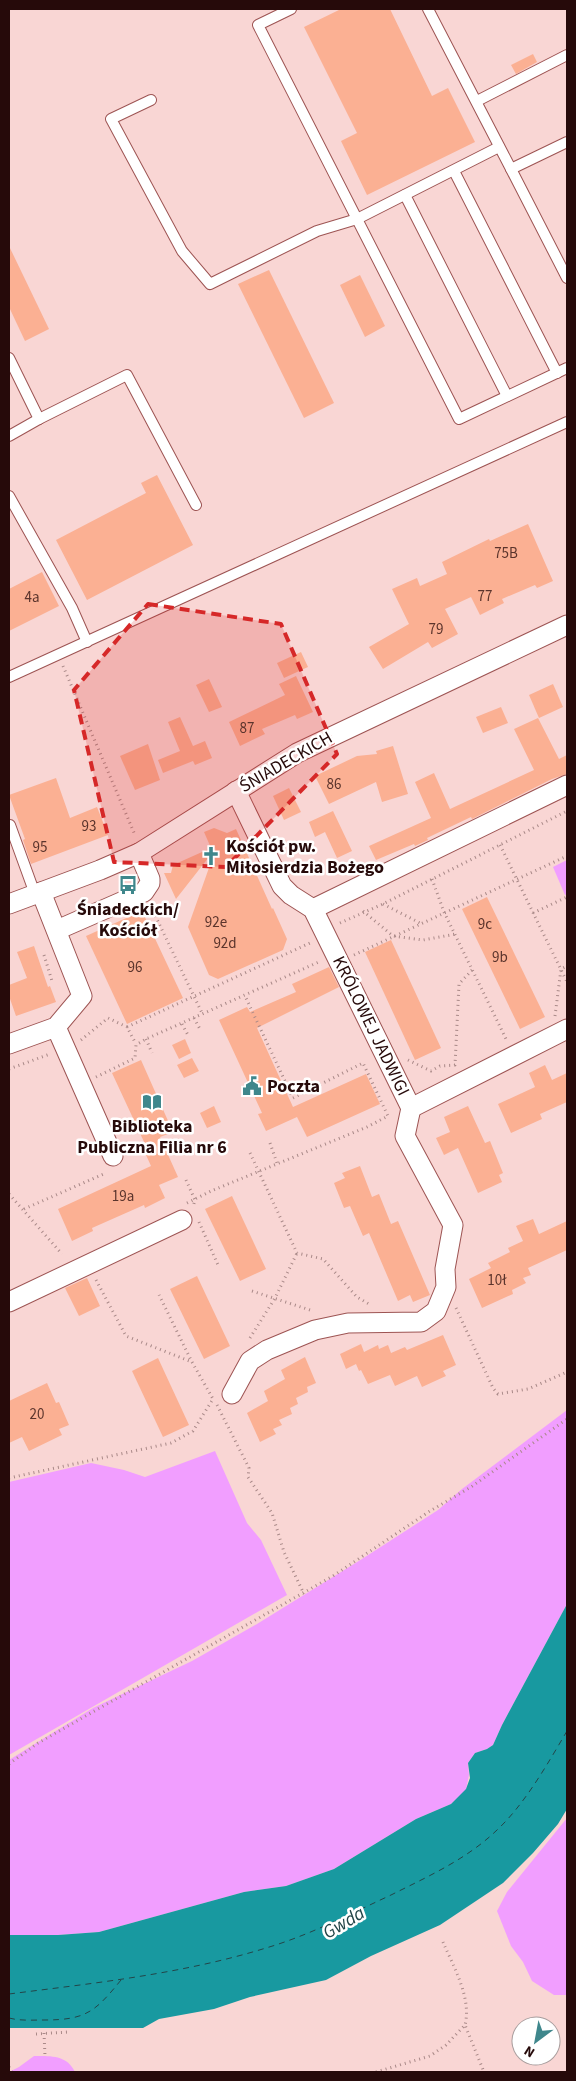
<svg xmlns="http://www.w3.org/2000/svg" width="576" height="2081" viewBox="0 0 576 2081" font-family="'Source Sans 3',sans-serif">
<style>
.green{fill:#f19eff}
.water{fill:#1899a0}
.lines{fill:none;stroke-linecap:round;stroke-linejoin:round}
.ferry{stroke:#234548;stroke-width:1;stroke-dasharray:6 5;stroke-linecap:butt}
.building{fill:#fbb093}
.lane-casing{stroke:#9d5453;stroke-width:12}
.street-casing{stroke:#9d5453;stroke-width:21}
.path{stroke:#a98988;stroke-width:3;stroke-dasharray:1 4;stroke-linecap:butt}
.lane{stroke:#fff;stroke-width:10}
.street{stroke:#fff;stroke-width:19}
.marked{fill:#d62828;fill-opacity:0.2;stroke:#d62828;stroke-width:4;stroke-dasharray:10 6;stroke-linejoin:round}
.labels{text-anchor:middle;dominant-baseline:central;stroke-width:5;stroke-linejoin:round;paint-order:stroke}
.number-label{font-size:15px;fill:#5b342c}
.street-label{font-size:18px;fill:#260a0a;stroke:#fff}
.poi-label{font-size:18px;font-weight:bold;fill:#260a0a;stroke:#fff;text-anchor:start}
.water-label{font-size:19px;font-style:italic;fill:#234548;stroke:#fff}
</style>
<rect width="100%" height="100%" fill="#f9d6d4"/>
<g class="green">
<polygon points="567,860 567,894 565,895 553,867"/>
<polygon points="567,1410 567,1604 502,1725 493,1745 487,1749 475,1753 468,1763 469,1775 466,1790 451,1804 416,1819 334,1869 286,1886 244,1892 99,1932 58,1935 9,1935 9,1760 93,1708 192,1661 257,1624 362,1559 438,1510 462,1489"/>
<polygon points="215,1451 247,1523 261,1540 287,1595 9,1755 9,1482 91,1463 124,1470 145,1477"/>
<polygon points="567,1818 567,1995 554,1995 532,1981 523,1962 511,1946 497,1911 507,1892"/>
<path d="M34,2056C51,2056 67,2055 75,2072H9L19,2067Z"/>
</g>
<polygon class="water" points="567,1604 567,1809 558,1824 533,1853 503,1883 440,1925 371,1956 326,1980 250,1997 214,2009 159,2019 143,2028 9,2028 9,1935 58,1935 99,1932 244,1892 286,1886 334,1869 416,1819 451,1804 466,1789 470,1778 468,1763 475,1753 487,1749 493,1745 502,1725"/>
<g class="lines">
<g class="ferry">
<path d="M9,1994C95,1983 182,1974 266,1948C310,1935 350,1914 391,1895C429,1876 467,1859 497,1830C525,1804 548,1763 567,1731"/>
<path d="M9,2018C20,2021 33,2020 44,2020C86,2020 95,2012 121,1980"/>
</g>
</g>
<g class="building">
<polygon points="341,9 390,9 432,96 448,88 475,142 367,195 341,141 357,133 304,27"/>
<polygon points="533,54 537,62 516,74 511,65"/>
<polygon points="9,246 49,329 25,341 9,307"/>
<polygon points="269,270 334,403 304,418 238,284"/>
<polygon points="360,275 385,326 365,337 340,285"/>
<polygon points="157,475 193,545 87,600 56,540 146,493 141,483"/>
<polygon points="528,524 553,581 537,588 535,585 502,599 504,603 480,615 471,597 445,609 458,634 432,648 428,642 383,669 369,647 409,624 392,589 417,578 420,586 447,574 442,562 489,539 490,541"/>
<polygon points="42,572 59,606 9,631 9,589"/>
<polygon points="301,652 308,667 284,678 277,663"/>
<polygon points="296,676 313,712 297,719 295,715 262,729 265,734 240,746 229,722 285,695 279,684"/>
<polygon points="209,679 222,707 209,712 196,685"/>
<polygon points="553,684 563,707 539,718 529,695"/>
<polygon points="501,707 508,723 483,733 476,717"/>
<polygon points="180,717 193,746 205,741 212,758 195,765 193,761 163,773 158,760 180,751 168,722"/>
<polygon points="538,718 559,759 567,755 567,774 552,779 472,819 471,817 427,838 428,840 415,846 414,844 376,860 369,846 431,818 415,782 434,773 450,809 534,770 514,729"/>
<polygon points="148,744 160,780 135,790 120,756"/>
<polygon points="393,746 408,794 382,802 376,782 329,804 315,776 357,756 377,754 376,751"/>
<polygon points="56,778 70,818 97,807 108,835 31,864 23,840 25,839 9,795"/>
<polygon points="289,788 301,812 284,820 273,796"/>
<polygon points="333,811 352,851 337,858 325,832 315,837 309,822"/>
<polygon points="214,828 227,833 236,829 272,909 273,908 287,939 283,950 218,979 209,975 188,927 216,848 176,899 164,873 171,873 173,865 211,848 204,832"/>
<polygon points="487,897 545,1017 520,1029 462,909"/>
<polygon points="142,911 183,998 127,1024 86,936"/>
<polygon points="391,940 441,1048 415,1060 365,952"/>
<polygon points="34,946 48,987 50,986 56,1002 16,1016 9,996 9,985 27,978 17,952"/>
<polygon points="329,967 339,987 257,1028 293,1107 366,1074 380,1104 307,1137 297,1117 266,1131 258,1114 262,1113 219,1020 247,1007 250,1012 296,992 292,984"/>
<polygon points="185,1039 191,1053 179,1059 172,1045"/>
<polygon points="192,1058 199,1071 184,1078 177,1065"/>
<polygon points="141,1060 173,1132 160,1137 178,1177 159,1185 165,1198 145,1208 144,1205 92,1228 93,1231 72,1241 58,1209 151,1166 142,1146 145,1144 112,1073"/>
<polygon points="545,1065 552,1080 567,1073 567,1102 540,1114 542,1119 511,1133 498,1104 535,1087 529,1073"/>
<polygon points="214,1106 221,1122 207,1128 200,1113"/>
<polygon points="468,1106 485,1143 490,1141 503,1173 499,1175 502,1182 478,1193 458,1148 444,1155 436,1138 450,1132 444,1117"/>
<polygon points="360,1166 372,1197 379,1194 391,1224 398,1221 430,1295 413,1302 410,1295 398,1301 369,1233 363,1236 350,1206 344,1208 334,1183 345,1178 342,1173"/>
<polygon points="232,1196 266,1269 240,1281 205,1209"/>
<polygon points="533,1219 539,1234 567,1221 567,1250 528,1268 531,1275 523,1278 526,1283 512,1290 513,1294 482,1308 469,1279 491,1268 488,1263 510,1252 508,1248 523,1241 516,1226"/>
<polygon points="197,1276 230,1346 204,1359 170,1289"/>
<polygon points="87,1278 100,1306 79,1316 65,1288"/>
<polygon points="443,1335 456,1365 443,1371 446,1376 422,1387 417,1376 395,1386 390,1375 368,1384 361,1370 359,1371 356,1364 346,1369 340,1354 361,1344 364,1352 378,1345 379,1349 388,1345 391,1353 405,1347 407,1350"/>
<polygon points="305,1357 316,1383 307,1387 308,1392 296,1398 298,1404 290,1408 292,1414 279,1420 282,1425 273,1429 276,1434 260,1442 247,1413 268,1401 264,1391 285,1379 281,1370"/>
<polygon points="158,1358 189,1425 163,1437 132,1371"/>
<polygon points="47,1383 56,1403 59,1402 69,1425 59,1429 62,1435 29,1451 22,1437 9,1443 9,1401"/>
</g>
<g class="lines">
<g class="lane-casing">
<g id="lane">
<polyline points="291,9 258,25 459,419 567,368"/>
<polyline points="428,9 511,169 567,142"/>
<polyline points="151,100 111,119 182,251 210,284 317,231 357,219 499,147"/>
<polyline points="477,101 567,55"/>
<polyline points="511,169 567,278"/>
<polyline points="454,171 557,373"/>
<polyline points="405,195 507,396"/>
<polyline points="9,358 39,419 127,375 196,505"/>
<polyline points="9,436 39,419"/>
<polyline points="9,496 72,608 87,642"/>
<polyline points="9,677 567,422"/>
<polyline points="10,825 35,894"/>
</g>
</g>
<g class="street-casing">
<g id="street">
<polyline points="9,904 100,870 139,853 297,753 567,625"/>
<polyline points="313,909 567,785"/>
<polyline points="57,930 144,892 150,883 150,879 139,853"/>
<polyline points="56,1027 113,1156"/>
<polyline points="9,1044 56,1027 82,996 41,892"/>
<polyline points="411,1108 567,1029"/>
<polyline points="9,1302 182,1220"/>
<polyline points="232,1394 250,1361 267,1350 315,1330 348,1323 421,1322 436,1311 446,1287 445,1269 453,1225 405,1136 411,1108 313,909 291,895 282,886 236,791"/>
</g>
</g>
<g class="path">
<polyline points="63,666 135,835"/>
<polyline points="500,845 567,982"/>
<polyline points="432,879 444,912 507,1041"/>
<polyline points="383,904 420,923"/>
<polyline points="151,907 203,1015"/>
<polyline points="363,911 393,936 423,940 456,934"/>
<polyline points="533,913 567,897"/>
<polyline points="340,923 383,904 567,811"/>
<polyline points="44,955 52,981"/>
<polyline points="354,955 567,856"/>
<polyline points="555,1016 561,969 567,966"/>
<polyline points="194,1018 201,1031"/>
<polyline points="182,1024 189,1037"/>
<polyline points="127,1027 310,943"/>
<polyline points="146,1039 152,1053"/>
<polyline points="81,1040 108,1018 127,1027 136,1044"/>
<polyline points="408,1060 431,1071 440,1066 455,1065 459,984 473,969"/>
<polyline points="9,1069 50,1054"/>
<polyline points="96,1077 135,1058 136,1045 146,1039 321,961"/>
<polyline points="270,1143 277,1163"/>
<polyline points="250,1153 297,1253 323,1259 357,1297 369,1304"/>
<polyline points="186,1180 195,1200 193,1207"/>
<polyline points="9,1194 62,1254"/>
<polyline points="187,1203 211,1191 367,1127 388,1116 363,1063 293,1098 245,996"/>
<polyline points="24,1209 106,1173"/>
<polyline points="199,1222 218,1265"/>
<polyline points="96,1280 126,1336 192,1362"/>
<polyline points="252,1291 313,1311"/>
<polyline points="456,1308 493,1388 498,1394 528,1389 567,1372"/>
<polyline points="250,1338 275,1298 297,1253"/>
<polyline points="217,1405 249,1468 248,1477 272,1513 284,1552 304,1594"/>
<polyline points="9,1478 171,1443 193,1431 213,1399 192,1362 159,1295"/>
<polyline points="9,1764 38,1743 333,1576 430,1511 471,1487 567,1419"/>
<path d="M443,1942C453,1966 472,1998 465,2025"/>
<polyline points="44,2033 45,2056"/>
<polyline points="36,2034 68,2032"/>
<polyline points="9,2067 12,2072"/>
<polyline points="376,2072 430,2056 446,2045 465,2025 484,2072"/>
</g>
<use href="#lane" class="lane"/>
<use href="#street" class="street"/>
</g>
<path class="marked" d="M148,604L281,624L337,754L226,867L114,862L74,690Z"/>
<defs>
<g id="church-bare" transform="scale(1.5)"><path d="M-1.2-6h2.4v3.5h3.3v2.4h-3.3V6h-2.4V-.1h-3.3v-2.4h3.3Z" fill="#3f878c" stroke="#fff" stroke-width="2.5" paint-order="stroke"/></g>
<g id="bus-bare" transform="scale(1.5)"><path d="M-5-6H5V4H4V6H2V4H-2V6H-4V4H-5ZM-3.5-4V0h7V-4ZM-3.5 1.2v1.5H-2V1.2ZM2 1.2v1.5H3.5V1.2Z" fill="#3f878c" stroke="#fff" stroke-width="2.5" paint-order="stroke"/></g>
<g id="civic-bare" transform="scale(1.5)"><path d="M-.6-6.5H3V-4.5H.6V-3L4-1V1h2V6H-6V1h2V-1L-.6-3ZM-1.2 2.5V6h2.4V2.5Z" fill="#3f878c" stroke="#fff" stroke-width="2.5" paint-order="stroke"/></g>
<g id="library-bare" transform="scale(1.5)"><path d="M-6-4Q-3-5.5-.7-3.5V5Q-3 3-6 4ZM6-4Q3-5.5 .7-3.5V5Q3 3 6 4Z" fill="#3f878c" stroke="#fff" stroke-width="2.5" paint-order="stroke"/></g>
</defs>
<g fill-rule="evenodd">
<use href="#church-bare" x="211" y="856"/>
<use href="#bus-bare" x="128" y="885"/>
<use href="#civic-bare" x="252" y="1086"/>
<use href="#library-bare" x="152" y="1102"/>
</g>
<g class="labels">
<g class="number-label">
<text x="506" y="553">75B</text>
<text x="485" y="596">77</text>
<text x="32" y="597">4a</text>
<text x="436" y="629">79</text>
<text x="247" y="728">87</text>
<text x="334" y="784">86</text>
<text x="89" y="826">93</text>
<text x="40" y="847">95</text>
<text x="216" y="922">92e</text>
<text x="485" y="924">9c</text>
<text x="225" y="943">92d</text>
<text x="500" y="957">9b</text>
<text x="135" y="967">96</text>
<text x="123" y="1196">19a</text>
<text x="497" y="1280">10ł</text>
<text x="37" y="1414">20</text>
</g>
<g class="street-label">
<text transform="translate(286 762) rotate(-30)">ŚNIADECKICH</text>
<text transform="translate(371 1026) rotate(64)">KRÓLOWEJ JADWIGI</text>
</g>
<g class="poi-label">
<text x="226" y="846">Kościół pw.<tspan x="226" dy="21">Miłosierdzia Bożego</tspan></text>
<text x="128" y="909" text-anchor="middle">Śniadeckich/<tspan x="128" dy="21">Kościół</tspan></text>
<text x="267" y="1086">Poczta</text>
<text x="152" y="1126" text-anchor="middle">Biblioteka<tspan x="152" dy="21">Publiczna Filia nr 6</tspan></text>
</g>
<g class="water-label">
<text transform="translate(344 1923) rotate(-31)">Gwda</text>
</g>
</g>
<rect width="576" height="2081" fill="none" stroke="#260a0a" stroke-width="20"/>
<g transform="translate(536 2041) rotate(212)"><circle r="24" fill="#ffffff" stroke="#a89d9d"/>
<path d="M0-4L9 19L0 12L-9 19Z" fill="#3f878c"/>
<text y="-8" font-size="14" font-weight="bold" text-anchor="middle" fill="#260a0a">N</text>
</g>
</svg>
